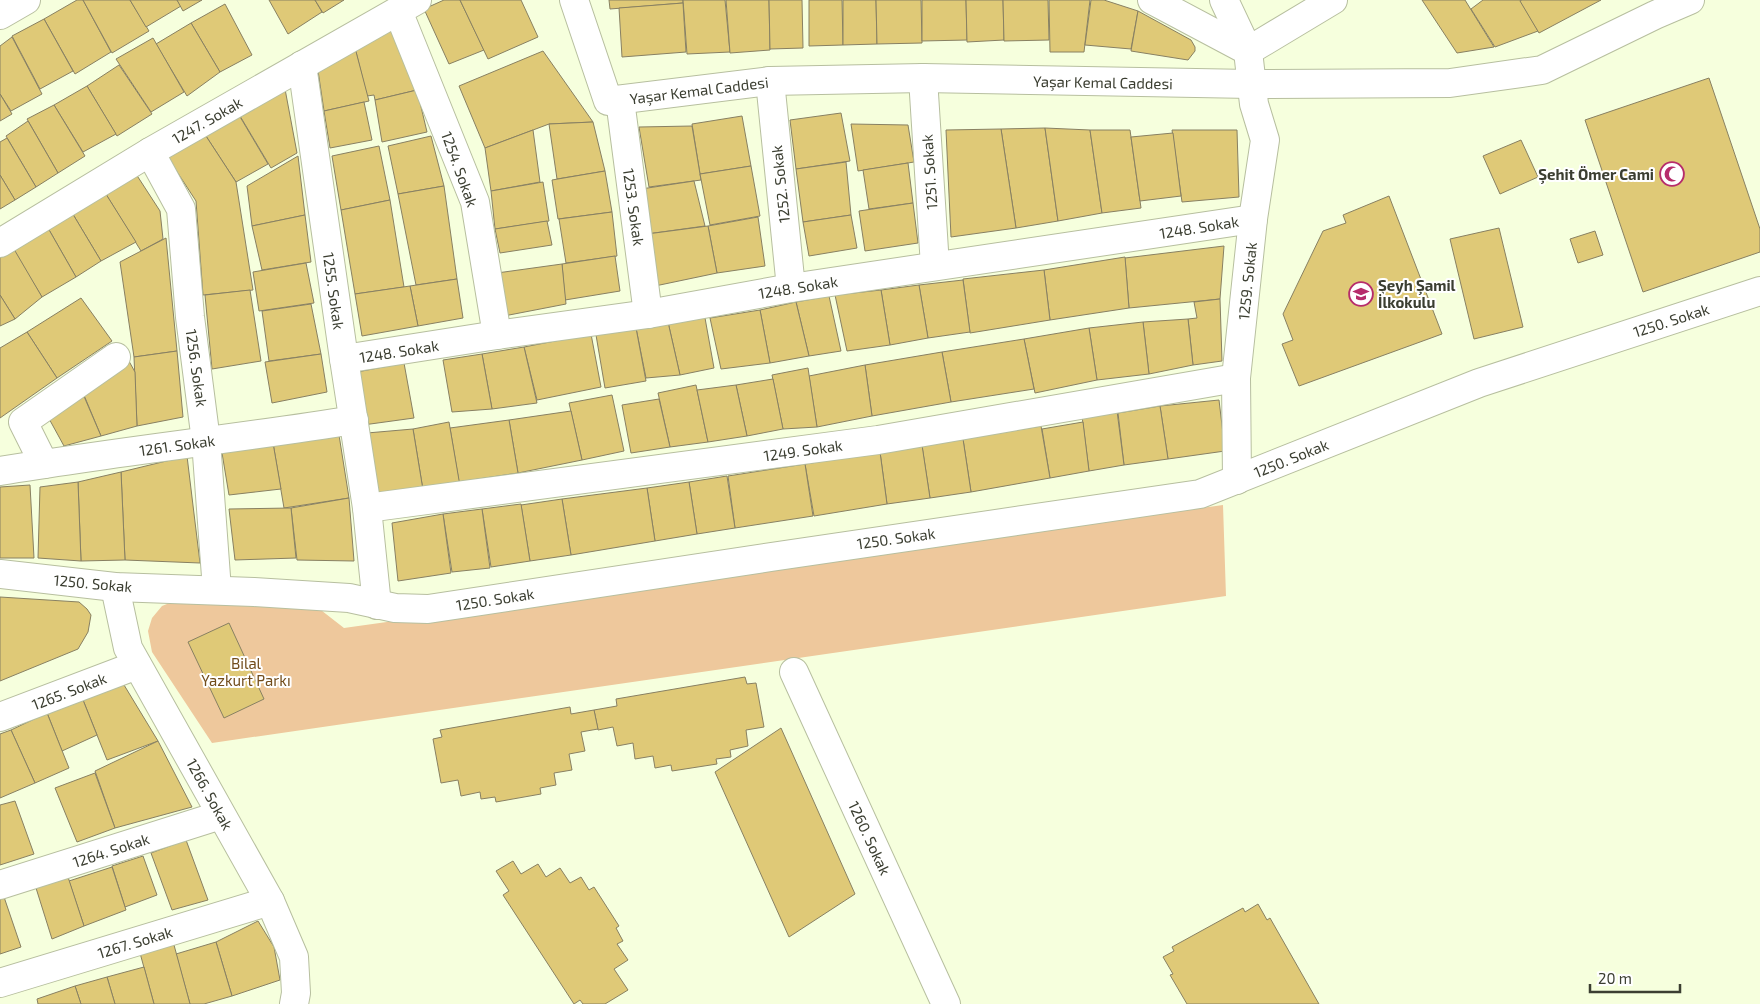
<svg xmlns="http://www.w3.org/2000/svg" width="1760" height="1004" viewBox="0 0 1760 1004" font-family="'Exo 2',sans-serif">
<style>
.green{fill:#eec89c}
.building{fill:#dfc977;stroke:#888062}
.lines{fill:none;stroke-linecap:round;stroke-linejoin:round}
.minor-casing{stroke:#b7bf9f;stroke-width:30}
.minor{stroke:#fff;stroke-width:28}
.labels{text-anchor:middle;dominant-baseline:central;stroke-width:4;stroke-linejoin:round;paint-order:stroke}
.street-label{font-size:15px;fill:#3b3e31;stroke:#fff}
.poi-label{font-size:15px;font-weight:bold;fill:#3b3e31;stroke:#fff;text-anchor:end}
.park-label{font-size:15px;fill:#714c1b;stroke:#fff}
</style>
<rect width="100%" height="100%" fill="#f6ffdd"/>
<polygon class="green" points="1223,505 1226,596 212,743 152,652 148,631 152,618 162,606 172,602 317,607 344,628"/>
<g class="building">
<polygon points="77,0 83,0 111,52 75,74 44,19"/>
<polygon points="83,0 130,0 149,31 112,53"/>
<polygon points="130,0 177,0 181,6 146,27"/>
<polygon points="177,0 202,0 183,11"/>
<polygon points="269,0 315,0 322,12 288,34"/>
<polygon points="315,0 344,0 323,13"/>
<polygon points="444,0 460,0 484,50 449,64 424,9"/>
<polygon points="460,0 521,0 538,37 488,59"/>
<polygon points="609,0 683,0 683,3 610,9"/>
<polygon points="683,0 725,0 730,52 687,54"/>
<polygon points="726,0 769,0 770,50 730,53"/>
<polygon points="769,0 802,0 803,48 770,49"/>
<polygon points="809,0 842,0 843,45 809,46"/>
<polygon points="843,0 876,0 877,44 843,45"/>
<polygon points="876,0 921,0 922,43 877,44"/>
<polygon points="922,0 966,0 967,40 922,41"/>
<polygon points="966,0 1003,0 1004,40 967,42"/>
<polygon points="1003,0 1048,0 1049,40 1004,41"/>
<polygon points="1049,0 1090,0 1084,52 1050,52"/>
<polygon points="1091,0 1104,0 1138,11 1131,49 1085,45"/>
<polygon points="1422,0 1465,0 1494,47 1457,53"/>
<polygon points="1483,0 1520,0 1538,31 1495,47 1471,9"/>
<polygon points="1522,0 1601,0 1539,33 1520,1"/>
<polygon points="683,3 686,52 622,57 619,8"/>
<polygon points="225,4 252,55 220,72 191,23"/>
<polygon points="1138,11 1191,40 1195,47 1195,51 1188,60 1131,51"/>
<polygon points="44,19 73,71 40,89 12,36"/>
<polygon points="390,21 417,90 375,100 374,95 367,96 354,44"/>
<polygon points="191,23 220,72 187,96 156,44"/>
<polygon points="12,37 42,94 11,111 0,94 0,46"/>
<polygon points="153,38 184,92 151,112 116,59"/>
<polygon points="354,44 369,101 324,111 317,64"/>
<polygon points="543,51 593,122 549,124 485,148 459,86"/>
<polygon points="119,65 152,114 117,136 87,86"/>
<polygon points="1709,78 1760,229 1760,252 1643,292 1585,120"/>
<polygon points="87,86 116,134 83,152 54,105"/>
<polygon points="285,89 297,153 271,168 240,116"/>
<polygon points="417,90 427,132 382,142 375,100"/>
<polygon points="0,94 12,114 0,121"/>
<polygon points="364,102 372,140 330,148 324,111"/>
<polygon points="54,105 85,156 58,173 27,119"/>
<polygon points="236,110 268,164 236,182 204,133"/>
<polygon points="841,113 850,161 796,169 790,120"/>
<polygon points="742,116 751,166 700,174 692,124"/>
<polygon points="28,121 58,173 36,187 6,136"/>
<polygon points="593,122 605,171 557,179 549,124"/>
<polygon points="851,124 908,125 914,162 858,171"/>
<polygon points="692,126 701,180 649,187 639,127"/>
<polygon points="1045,128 1058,221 1016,228 1001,129"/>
<polygon points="1045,128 1090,130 1102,213 1058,221"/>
<polygon points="1001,129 1016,228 951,237 946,130"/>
<polygon points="533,130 540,182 491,191 485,148"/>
<polygon points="1090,130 1130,130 1141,208 1102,213"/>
<polygon points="1172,130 1237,130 1239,197 1182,202"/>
<polygon points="204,133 236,182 253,290 203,295 196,201 168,158"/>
<polygon points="1173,133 1181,196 1140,201 1131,137"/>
<polygon points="431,136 444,186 398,194 388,146"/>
<polygon points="7,138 36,187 15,200 0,175 0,142"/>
<polygon points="1521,140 1538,177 1500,194 1483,156"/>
<polygon points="379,146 390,200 341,210 332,156"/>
<polygon points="298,156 305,215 252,226 247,186"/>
<polygon points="846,162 851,215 803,222 796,169"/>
<polygon points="908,163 913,203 869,209 863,170"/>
<polygon points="751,166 760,216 710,225 700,174"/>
<polygon points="605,171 612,212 558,219 552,180"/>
<polygon points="136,174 160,211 163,239 141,251 104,191"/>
<polygon points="0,175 15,200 0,209"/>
<polygon points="694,181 705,226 647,234 641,189"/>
<polygon points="543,182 549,221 495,229 491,191"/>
<polygon points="444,186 457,279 416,285 398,194"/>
<polygon points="104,191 136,242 101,261 71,211"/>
<polygon points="1389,196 1442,334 1299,386 1282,344 1293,340 1283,314 1323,231 1346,223 1343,215"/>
<polygon points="390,200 404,287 355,294 341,210"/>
<polygon points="913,203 918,243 865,251 859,211"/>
<polygon points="71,211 101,261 76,277 48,228"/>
<polygon points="612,212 617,256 566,263 559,219"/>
<polygon points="305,215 311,262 262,270 252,226"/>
<polygon points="851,215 857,248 809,256 803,222"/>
<polygon points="758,217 765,266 717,273 708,226"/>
<polygon points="547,221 552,245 500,253 495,229"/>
<polygon points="708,226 717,273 655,286 647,234"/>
<polygon points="48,228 76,277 42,297 12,248"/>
<polygon points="1499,228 1523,327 1474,339 1450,239"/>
<polygon points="1595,231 1603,255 1578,263 1570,239"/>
<polygon points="166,238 177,351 134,357 120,262"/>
<polygon points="11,244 42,297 15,319 0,295 0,251"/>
<polygon points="1224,246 1220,299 1129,308 1125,258"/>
<polygon points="615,256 620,291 565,300 562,264"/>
<polygon points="1125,257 1129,308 1050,320 1044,270"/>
<polygon points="306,263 314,303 259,311 253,272"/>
<polygon points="562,264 566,304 504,316 497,273"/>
<polygon points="1044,270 1050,320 970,333 963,279"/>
<polygon points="457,279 463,318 418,326 410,286"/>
<polygon points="963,280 970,332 928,338 919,285"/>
<polygon points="919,285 928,338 890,345 881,290"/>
<polygon points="410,286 418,326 362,336 355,294"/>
<polygon points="250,290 261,361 212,369 205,295"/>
<polygon points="881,290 890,345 847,351 835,295"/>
<polygon points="0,295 15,319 0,326"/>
<polygon points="829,296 841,351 809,356 796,302"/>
<polygon points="81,298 112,341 57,378 27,332"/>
<polygon points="1220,299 1222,361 1193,365 1188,319 1197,318 1194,302"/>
<polygon points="796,302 809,356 770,363 760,310"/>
<polygon points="311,304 321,354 269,361 262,311"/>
<polygon points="760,310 770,363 721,369 710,318"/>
<polygon points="705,318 714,368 680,375 668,322"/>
<polygon points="1188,319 1193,365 1149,374 1143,322"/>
<polygon points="668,322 680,375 646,378 636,328"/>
<polygon points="1143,322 1149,374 1097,380 1089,328"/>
<polygon points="636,328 646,381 605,388 596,335"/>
<polygon points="1089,328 1097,380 1035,393 1024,339"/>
<polygon points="27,332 57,378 0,418 0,348"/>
<polygon points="591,334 601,387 537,400 524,347"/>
<polygon points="1024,339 1034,389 951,402 942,352"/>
<polygon points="524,347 537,403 492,409 482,354"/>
<polygon points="177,351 183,417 137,426 134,357"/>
<polygon points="942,352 951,402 872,416 865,365"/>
<polygon points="125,354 135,372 137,426 101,436 81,388"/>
<polygon points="321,354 327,392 272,403 265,362"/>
<polygon points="482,354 492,409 452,412 443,360"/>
<polygon points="404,363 414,418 363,425 357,372"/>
<polygon points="865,365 872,416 817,427 809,376"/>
<polygon points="808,368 817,427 783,429 772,375"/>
<polygon points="773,379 783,429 747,436 736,385"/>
<polygon points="696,385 708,442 670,447 658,393"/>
<polygon points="736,385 747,436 708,442 697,390"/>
<polygon points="83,394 101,436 64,446 47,415"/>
<polygon points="612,395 624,451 582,460 569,403"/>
<polygon points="659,399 670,447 631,453 622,405"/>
<polygon points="1219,400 1225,451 1168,459 1160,406"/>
<polygon points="1160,406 1168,459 1124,465 1118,413"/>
<polygon points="571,411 582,460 518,473 509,420"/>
<polygon points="1117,411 1124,465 1089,471 1082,416"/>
<polygon points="509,420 518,473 459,482 450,428"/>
<polygon points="449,422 460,486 423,490 413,429"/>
<polygon points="1083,422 1089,471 1050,478 1042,429"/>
<polygon points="1041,426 1050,478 971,492 963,439"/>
<polygon points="413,429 423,490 378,495 367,433"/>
<polygon points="339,435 349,498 284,508 273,443"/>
<polygon points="963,439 971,492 930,498 922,446"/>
<polygon points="273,443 281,489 229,495 221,447"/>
<polygon points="922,445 930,498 887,504 880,452"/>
<polygon points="880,452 887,504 814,516 805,464"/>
<polygon points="187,456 200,563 125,560 121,472"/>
<polygon points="805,464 813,516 735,528 728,476"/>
<polygon points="121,472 125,560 81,561 78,482"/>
<polygon points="727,476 735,528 697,534 689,482"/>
<polygon points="78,482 81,561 38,558 40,487"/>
<polygon points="689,482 697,534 655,541 647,488"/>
<polygon points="30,485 34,558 0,558 0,487"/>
<polygon points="647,488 655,541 571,555 562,499"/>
<polygon points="349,498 354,561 297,560 291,508"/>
<polygon points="562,499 571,555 530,561 521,505"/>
<polygon points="521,504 530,561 491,567 482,509"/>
<polygon points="291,508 296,558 235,560 229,509"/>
<polygon points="482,509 490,568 452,572 443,514"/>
<polygon points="443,514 451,573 398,581 392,523"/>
<polygon points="0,597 79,602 87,609 91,615 88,632 78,649 0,681"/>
<polygon points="229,623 264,699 224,718 188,642"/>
<polygon points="745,677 747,684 756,683 764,727 746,730 748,746 730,750 731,757 716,759 717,764 672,771 671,765 655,768 653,756 635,759 633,743 617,746 613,727 598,730 594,710 617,706 616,699"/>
<polygon points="121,680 158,741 107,760 81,695"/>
<polygon points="79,690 97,735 62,751 44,705"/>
<polygon points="570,707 571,714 594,710 598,729 581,732 585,751 569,754 572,770 554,773 556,785 540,788 541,794 496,802 495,797 481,799 480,792 461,796 458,780 441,783 433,739 442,737 440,730"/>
<polygon points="47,713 69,768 35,783 11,730"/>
<polygon points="781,728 855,894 789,937 715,772"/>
<polygon points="11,730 35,783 0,798 0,734"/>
<polygon points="158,741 192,807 115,828 95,771"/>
<polygon points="95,773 115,828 77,842 55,788"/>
<polygon points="15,801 34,854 0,865 0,805"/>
<polygon points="186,840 208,900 172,910 151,853"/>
<polygon points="143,856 157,895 125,907 112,866"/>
<polygon points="513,861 521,874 538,864 546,877 560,868 570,883 581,877 589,890 594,887 619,926 616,928 623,941 617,944 628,960 614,969 628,990 605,1004 583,1004 580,1000 574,1004 503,895 509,891 496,871"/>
<polygon points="112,867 126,910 84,926 69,881"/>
<polygon points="68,877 84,926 52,939 36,888"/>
<polygon points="3,894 21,947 0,954 0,895"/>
<polygon points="1258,904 1267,920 1270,918 1319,1004 1187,1004 1170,975 1173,974 1163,957 1174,951 1172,947 1243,908 1245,912"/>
<polygon points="258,921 274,947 280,980 232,996 216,942"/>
<polygon points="216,942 232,996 204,1004 190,1004 176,954"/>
<polygon points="174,945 190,1004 154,1004 140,953"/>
<polygon points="144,967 154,1004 115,1004 107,977"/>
<polygon points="107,977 115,1004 81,1004 75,986"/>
<polygon points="75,986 81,1004 38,1004 37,999"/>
</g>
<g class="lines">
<g class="minor-casing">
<g id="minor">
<polyline points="574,0 608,101 770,81 923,78 1251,84 1450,83 1542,70 1655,15 1690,0"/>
<polyline points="1152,0 1248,51 1254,104 1265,140 1253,219 1236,378 1237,480"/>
<polyline points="1224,0 1248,51 1333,0"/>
<polyline points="398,11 475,202 497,335"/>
<polyline points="0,15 26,0"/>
<polyline points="302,65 344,359 367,508 377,605"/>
<polyline points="923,78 935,266"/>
<polyline points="770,81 791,288"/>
<polyline points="620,100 648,314"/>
<polyline points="150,152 181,209 190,317 206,441 217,590"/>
<polyline points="0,243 150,152 417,0"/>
<polyline points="344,359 497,335 648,314 791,288 1253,219"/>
<polyline points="44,464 23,422 116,357"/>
<path d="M0,471C118,451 236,439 354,420"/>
<polyline points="367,508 878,440 1236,378"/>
<polyline points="0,574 115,587 254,592 349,598 395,608 428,609 771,557 1200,494 1479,383 1760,291"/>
<polyline points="115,587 128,648 270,901 294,957 296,993 294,1004"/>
<polyline points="794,672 946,1004"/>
<polyline points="0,717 137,665"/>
<polyline points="0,885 221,815"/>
<polyline points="0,983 270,901"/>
</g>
</g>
<use href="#minor" class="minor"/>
</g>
<defs>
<g id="mosque-ring" transform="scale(1.25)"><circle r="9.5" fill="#fff" stroke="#b62c6b" stroke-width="1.5"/><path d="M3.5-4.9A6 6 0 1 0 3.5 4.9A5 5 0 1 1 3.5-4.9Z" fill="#b62c6b"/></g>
<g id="school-ring" transform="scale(1.25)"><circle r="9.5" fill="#fff" stroke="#b62c6b" stroke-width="1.5"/><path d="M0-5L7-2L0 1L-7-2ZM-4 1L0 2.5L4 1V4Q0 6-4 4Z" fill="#b62c6b"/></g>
</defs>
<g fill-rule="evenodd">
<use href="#mosque-ring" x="1672" y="174"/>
<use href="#school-ring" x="1361" y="294"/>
</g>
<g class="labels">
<g class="street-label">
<text transform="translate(1103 82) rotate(1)">Yaşar Kemal Caddesi</text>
<text transform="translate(699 90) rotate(-7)">Yaşar Kemal Caddesi</text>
<text transform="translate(207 120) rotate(-30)">1247. Sokak</text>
<text transform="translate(460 169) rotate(70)">1254. Sokak</text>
<text transform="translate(929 172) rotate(-94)">1251. Sokak</text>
<text transform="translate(780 184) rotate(-96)">1252. Sokak</text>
<text transform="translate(634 207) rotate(82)">1253. Sokak</text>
<text transform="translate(1199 227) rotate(-9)">1248. Sokak</text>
<text transform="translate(1247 281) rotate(-84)">1259. Sokak</text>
<text transform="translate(798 287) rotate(-9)">1248. Sokak</text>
<text transform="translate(334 291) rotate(82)">1255. Sokak</text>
<text transform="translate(1671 320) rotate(-18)">1250. Sokak</text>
<text transform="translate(399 351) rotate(-9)">1248. Sokak</text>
<text transform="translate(197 368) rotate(82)">1256. Sokak</text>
<text transform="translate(177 445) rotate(-8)">1261. Sokak</text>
<text transform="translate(803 450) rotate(-8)">1249. Sokak</text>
<text transform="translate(1291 458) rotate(-22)">1250. Sokak</text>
<text transform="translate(896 538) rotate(-8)">1250. Sokak</text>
<text transform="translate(93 583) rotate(5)">1250. Sokak</text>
<text transform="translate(495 599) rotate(-9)">1250. Sokak</text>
<text transform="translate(69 691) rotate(-21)">1265. Sokak</text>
<text transform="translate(210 794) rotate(61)">1266. Sokak</text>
<text transform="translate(870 838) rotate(65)">1260. Sokak</text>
<text transform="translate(111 850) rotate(-18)">1264. Sokak</text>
<text transform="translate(135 942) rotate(-17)">1267. Sokak</text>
</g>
<g class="poi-label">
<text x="1654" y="174">Şehit Ömer Cami</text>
<text x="1378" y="285" text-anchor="start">Şeyh Şamil<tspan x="1378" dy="17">İlkokulu</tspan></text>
</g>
<g class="park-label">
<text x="246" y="663">Bilal<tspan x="246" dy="17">Yazkurt Parkı</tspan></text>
</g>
</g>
<path d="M1590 984v8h90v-8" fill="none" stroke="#3b3e31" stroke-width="2.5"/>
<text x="1598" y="984" font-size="15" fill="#3b3e31" stroke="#ffffff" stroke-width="4" paint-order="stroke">20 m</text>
</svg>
